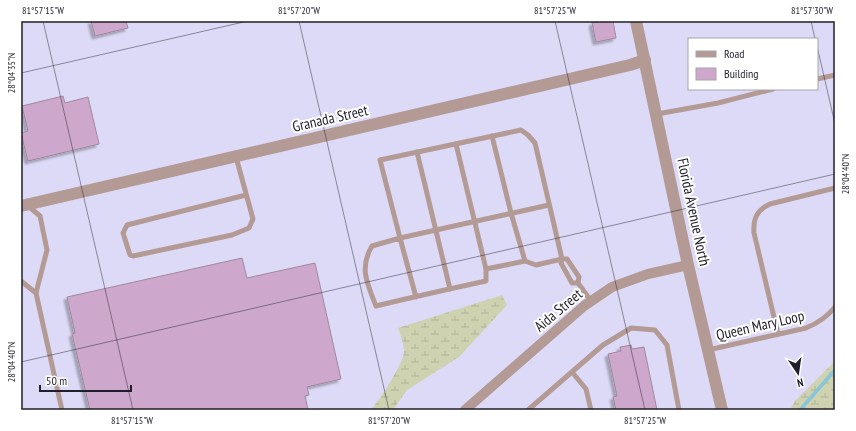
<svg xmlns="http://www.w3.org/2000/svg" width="856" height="431" viewBox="0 0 856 431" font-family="'PT Sans Narrow',sans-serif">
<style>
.wetland{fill:url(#wetland-marsh)}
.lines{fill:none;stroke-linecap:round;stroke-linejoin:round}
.stream{stroke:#88c5d8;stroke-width:3.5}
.building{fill:#cda7cc;stroke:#9f899e;filter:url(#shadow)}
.service{stroke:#b39a95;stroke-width:5}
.minor{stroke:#b39a95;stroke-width:10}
.tertiary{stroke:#b39a95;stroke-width:12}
.ticks{fill:none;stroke:#201e29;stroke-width:1;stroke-opacity:0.45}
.labels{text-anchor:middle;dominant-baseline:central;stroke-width:4;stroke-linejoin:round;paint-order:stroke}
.street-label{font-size:15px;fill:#201e29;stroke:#fff}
.neatline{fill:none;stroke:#201e29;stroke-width:1.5}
.ticks-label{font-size:10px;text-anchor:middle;fill:#201e29}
</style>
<defs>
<pattern id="wetland-marsh" width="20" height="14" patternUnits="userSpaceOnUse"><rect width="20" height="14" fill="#ced2b0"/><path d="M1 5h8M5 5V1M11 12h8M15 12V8" fill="none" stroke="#b1b497"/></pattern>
<filter id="shadow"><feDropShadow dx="-3" dy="3" stdDeviation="1" flood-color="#0004"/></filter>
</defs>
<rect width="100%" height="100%" fill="#dddaf7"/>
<g class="wetland">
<path d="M502,295L507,305L459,357L407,390L393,410H370C378,404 403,363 404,353C405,347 400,334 398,328Z"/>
<polygon points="835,361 835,410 790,410 795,401"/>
</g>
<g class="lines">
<polyline class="stream" points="800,410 835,370"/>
</g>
<g class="building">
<polygon points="91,21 126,21 128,28 95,36"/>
<polygon points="602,21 613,21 616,38 596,42 592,23"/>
<polygon points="63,96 65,103 88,97 99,144 28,161 21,133 28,131 22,106"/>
<polygon points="242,258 247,278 315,263 341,379 307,387 309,395 305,396 308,410 90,410 72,334 75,333 67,297"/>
<polygon points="631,345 632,349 644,347 657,410 616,410 613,397 617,396 608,354 621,351 620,347"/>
</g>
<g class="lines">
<g class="service">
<polyline points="817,79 835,75"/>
<polyline points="657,114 718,103 773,89"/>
<polyline points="492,136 511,213 525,261"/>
<polyline points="456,144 486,269"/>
<polyline points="417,152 450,289"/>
<polyline points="236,157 253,219 249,228 232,235 133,256 130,255 123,233 127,225 246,195"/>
<polyline points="27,205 40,216 47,250 36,293 62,410"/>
<polyline points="549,205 400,238 380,160 521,130 528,135 535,143 562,259 561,263 572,283 578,283"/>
<polyline points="21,281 36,293"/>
<path d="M416,297L400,238L372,246C359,268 367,283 376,306C413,297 449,289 486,281V269L525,261L536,265L562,259H567L579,277L578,283L591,301"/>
<path d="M778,334L754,233C753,218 757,210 770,204L835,188"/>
<path d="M708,350L806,328C818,323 827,317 835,307"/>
<polyline points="572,372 586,389 591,410"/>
<polyline points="528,410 603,345 631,328 655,330 667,345 679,410"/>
</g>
<polyline class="minor" points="465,410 584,306 612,287 648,274 688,265"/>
<g class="tertiary">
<polyline points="636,21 688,265 722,410"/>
<polyline points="21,206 630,65 645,60"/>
</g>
</g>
<path class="ticks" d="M43,21L133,410M299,21L389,410M555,21L645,410M811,21L815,39M817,46L835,124M21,73L248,21M21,362L835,174"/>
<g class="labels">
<g class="street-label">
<text transform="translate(330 118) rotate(-13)">Granada Street</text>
<text transform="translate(694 212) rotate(78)">Florida Avenue North</text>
<text transform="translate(558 310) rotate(-40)">Aida Street</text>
<text transform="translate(760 325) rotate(-13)">Queen Mary Loop</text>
</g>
</g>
<rect width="856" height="431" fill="none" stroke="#ffffff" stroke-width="44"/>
<rect x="688" y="38" width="130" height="52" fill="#ffffff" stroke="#a6a5a9"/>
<rect x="696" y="51" width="20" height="6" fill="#b39a95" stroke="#a6a5a9"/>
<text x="724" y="58" font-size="12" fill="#201e29">Road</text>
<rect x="696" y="68" width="20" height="12" fill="#cda7cc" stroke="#a6a5a9"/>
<text x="724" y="78" font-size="12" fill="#201e29">Building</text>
<g transform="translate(798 373) rotate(167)" stroke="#ffffff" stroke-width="3" paint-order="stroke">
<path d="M0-3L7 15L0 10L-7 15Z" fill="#201e29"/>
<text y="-6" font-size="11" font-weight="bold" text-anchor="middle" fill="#201e29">N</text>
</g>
<path d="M40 385v6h91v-6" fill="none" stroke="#201e29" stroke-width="2"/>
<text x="46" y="385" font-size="12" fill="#201e29" stroke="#ffffff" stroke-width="3" paint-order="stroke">50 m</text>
<rect x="22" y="22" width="812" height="387" class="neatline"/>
<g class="ticks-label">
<text x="43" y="14">81°57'15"W</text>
<text x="299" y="14">81°57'20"W</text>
<text x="555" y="14">81°57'25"W</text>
<text x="812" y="14">81°57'30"W</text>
<text transform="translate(11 73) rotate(-90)" y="4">28°04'35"N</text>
<text transform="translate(845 174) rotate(-90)" y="4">28°04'40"N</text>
<text transform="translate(11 362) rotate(-90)" y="4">28°04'40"N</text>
<text x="132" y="424">81°57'15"W</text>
<text x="389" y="424">81°57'20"W</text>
<text x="645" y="424">81°57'25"W</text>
</g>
</svg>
